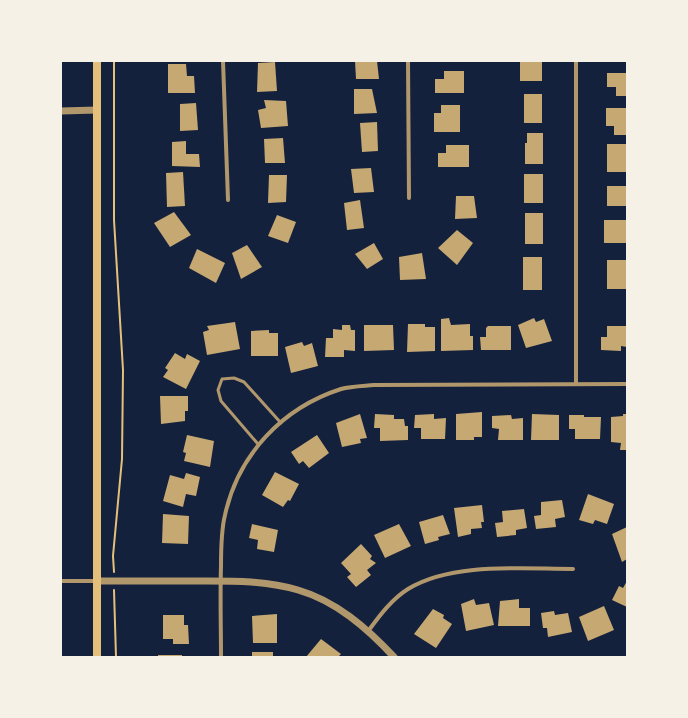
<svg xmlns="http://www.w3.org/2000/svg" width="688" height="718" viewBox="0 0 688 718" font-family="Manrope,sans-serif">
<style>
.building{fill:#c6a872}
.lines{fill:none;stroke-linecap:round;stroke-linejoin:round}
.path{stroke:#e5c07b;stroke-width:2}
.service{stroke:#b1986c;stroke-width:3}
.minor{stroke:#b1986c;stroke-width:4}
.tertiary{stroke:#b1986c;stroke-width:7}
.secondary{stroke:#e5c07b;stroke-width:8}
</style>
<rect width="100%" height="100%" fill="#14213d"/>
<g class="building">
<polygon points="355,61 377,61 379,79 356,79"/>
<rect x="520" y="61" width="22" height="20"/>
<polygon points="275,62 277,91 257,92 258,63"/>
<polygon points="168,64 186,64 187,76 194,76 195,93 168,93"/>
<polygon points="444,71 464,71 464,93 435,93 435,79 444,79"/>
<polygon points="607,73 627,73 627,96 616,96 616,87 607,87"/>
<polygon points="354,89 372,89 377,113 354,114"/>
<rect x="524" y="94" width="18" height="29"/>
<polygon points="264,100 286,101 288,126 261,128 258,110 266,108"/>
<polygon points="196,103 198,130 180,131 180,104"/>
<polygon points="441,105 460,105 460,132 434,132 434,113 441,113"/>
<polygon points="606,108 627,108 627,135 614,135 614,126 606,126"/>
<polygon points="377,122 378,151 362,152 360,123"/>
<polygon points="527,133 543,133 543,164 525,164 525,143 527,143"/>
<polygon points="283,138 285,163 265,163 264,139"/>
<polygon points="186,141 186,154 199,154 200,167 172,166 172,142"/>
<rect x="607" y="144" width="19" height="28"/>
<polygon points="446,145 469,145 469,167 438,167 438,153 446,153"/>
<polygon points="371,168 374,192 354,193 351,169"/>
<polygon points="183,172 185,206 167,207 166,173"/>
<rect x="524" y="174" width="19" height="29"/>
<polygon points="269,175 287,175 286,202 268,203"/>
<rect x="607" y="186" width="20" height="20"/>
<polygon points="456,196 474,196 477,218 455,219"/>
<polygon points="360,200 364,228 347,230 344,203"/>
<polygon points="174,212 191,235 170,247 154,223"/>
<rect x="525" y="213" width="18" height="31"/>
<polygon points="277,215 296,222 288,243 268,236"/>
<rect x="604" y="220" width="23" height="23"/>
<polygon points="457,230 473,243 457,265 438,248"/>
<polygon points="374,243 383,259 367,269 355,254"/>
<polygon points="247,245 262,267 241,279 232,253"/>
<polygon points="197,249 225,263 216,283 189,268"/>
<polygon points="422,253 426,279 400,280 399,257"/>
<rect x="523" y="257" width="19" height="33"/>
<rect x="607" y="260" width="20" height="29"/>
<polygon points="449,318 451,325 470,324 470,336 473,336 473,350 441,351 441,319"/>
<polygon points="534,318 536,322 544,319 552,341 526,348 518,325"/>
<polygon points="235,322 240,349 207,355 203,332 209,330 207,326"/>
<polygon points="408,324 425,324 425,327 435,327 435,351 407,352"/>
<polygon points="342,325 350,325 351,330 355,330 355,351 344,350 344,357 325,357 326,338 333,338 333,329 342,330"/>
<polygon points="364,325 393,325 394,350 364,351"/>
<polygon points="488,326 511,326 511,350 481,350 480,337 486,337 486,328"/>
<polygon points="607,326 627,326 627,347 621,346 621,351 601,350 601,337 607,337"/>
<polygon points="269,330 269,333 278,333 278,356 251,356 251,331"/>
<polygon points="302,342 304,346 312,343 318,366 291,373 285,347"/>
<polygon points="175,353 185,359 187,354 200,361 186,389 163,377 168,370 165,368"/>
<polygon points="160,396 188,396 188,411 185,411 185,421 161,424"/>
<polygon points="482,412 482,437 474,437 474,440 456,440 456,414"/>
<polygon points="360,414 367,438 360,439 361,443 342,447 336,423"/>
<polygon points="375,414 394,415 394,419 404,419 405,426 408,426 408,440 380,441 380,428 374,428"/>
<polygon points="434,414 434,419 446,418 445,439 421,439 421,428 414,428 415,415"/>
<polygon points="532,414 559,415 559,440 531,440"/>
<polygon points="623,414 627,414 627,450 620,450 621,443 611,442 611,417 623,416"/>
<polygon points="511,415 512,419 523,418 523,440 498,440 499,429 492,428 492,416"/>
<polygon points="569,415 584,415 584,417 601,417 600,439 575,439 575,429 569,429"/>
<polygon points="187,435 214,441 210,467 184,461 186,453 183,452"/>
<polygon points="317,435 329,453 309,468 303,461 299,464 291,452"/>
<polygon points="275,472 299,484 290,501 288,500 283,507 262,495"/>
<polygon points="186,473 200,477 196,496 186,494 183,507 163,501 170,475 184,479"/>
<polygon points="588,494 614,504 607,524 595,520 593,524 579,520"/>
<polygon points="562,500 565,517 555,519 556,527 536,529 534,516 541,515 541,502"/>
<polygon points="482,505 484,522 481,522 482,528 471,529 471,534 458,537 454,508"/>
<polygon points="524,509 527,528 516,530 516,535 497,537 495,523 503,522 502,511"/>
<polygon points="163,514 189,516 188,544 162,543"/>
<polygon points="443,515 450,534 438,537 439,540 425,544 419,522"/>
<polygon points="252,524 278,530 274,552 257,549 258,540 249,538"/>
<polygon points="399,524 411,546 385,558 374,535"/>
<polygon points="627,527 627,559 622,562 612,534"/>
<polygon points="361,544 372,556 370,559 376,563 367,570 371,575 356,587 347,577 351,574 341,563"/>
<polygon points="627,581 627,607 612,600 619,586 623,588"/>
<polygon points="474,599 476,605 489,603 494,625 466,631 461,604"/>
<polygon points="519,599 519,608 530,608 530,626 498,626 500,601"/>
<polygon points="604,606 614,630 588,641 579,617"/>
<polygon points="433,609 444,615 443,618 452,624 436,648 414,634"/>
<polygon points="554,611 555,615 568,613 572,632 548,637 547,628 543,628 541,613"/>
<polygon points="277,614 277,643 253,643 252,616"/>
<polygon points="163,615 184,615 184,625 188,625 189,644 173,644 173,639 163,639"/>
<polygon points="321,639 341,654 338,657 306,657"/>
<rect x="252" y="652" width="21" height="5"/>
<rect x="158" y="655" width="24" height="2"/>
</g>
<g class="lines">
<g class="path">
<polyline points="114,572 113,556 122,459 123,370 114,220 114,61"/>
<polyline points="114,590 116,657"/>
</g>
<polyline class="service" points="258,444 221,401 218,390 222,379 234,378 244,382 281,423"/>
<g class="minor">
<polyline points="223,61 228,200"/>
<polyline points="408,61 409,198"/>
<polyline points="576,61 576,384"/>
<polyline points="61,581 97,581"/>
<path d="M369,630C380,615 392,599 408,589C452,562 522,569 573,569"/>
<path d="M221,657C221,627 220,596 221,566C221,549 221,531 225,515C238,455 282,408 341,389C351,386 363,386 374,385L627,384"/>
</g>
<g class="tertiary">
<polyline points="61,111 97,110"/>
<path d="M97,581C130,581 162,581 195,581C229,581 264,580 298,590C336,601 367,628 394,657"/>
</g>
<polyline class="secondary" points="97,61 97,657"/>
</g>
<rect width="688" height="718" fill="none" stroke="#f6f1e7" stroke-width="124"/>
</svg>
